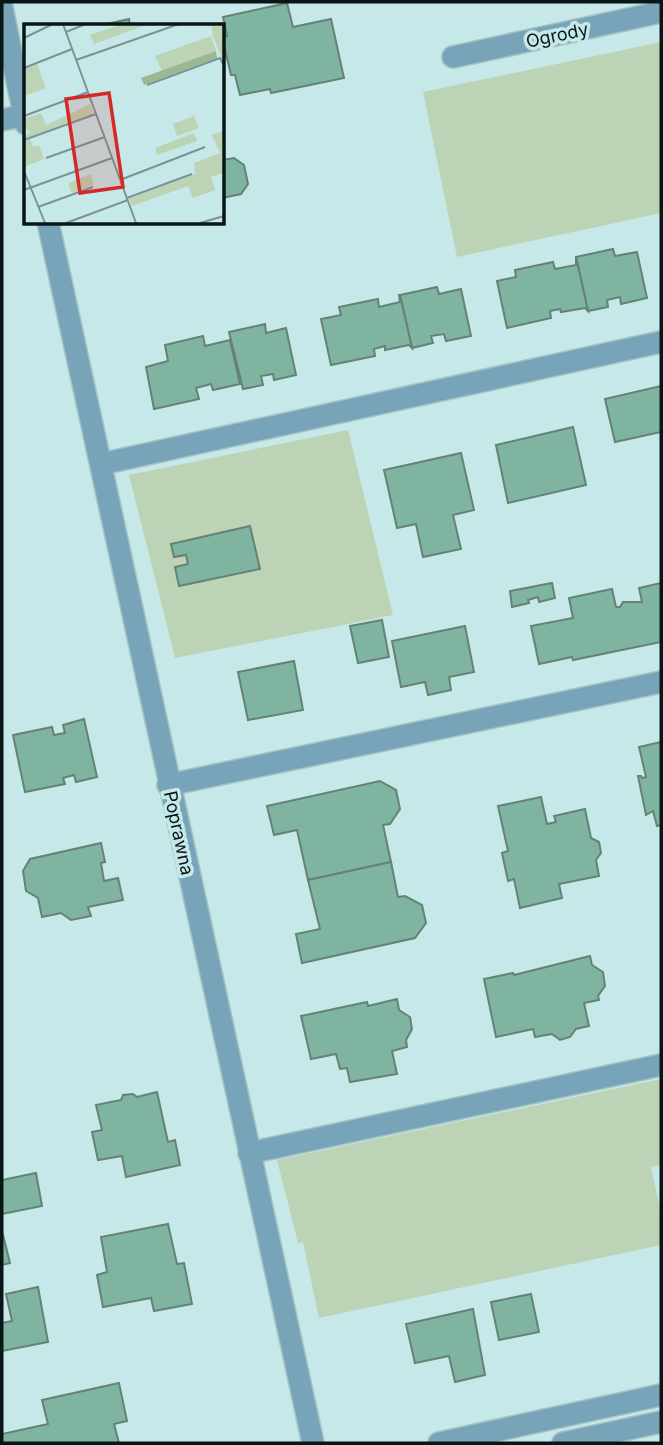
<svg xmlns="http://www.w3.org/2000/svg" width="663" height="1445" viewBox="0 0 663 1445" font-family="Inter,sans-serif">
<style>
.green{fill:#bcd3b5}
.building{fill:#7eb4a0;stroke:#668277;stroke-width:2}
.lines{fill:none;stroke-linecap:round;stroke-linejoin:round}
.minor-casing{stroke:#a4c2c3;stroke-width:24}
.minor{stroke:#78a4b9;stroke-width:21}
.labels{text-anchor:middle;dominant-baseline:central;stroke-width:7;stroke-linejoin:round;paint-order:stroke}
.street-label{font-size:18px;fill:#091616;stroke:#c6e8e9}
.inset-road{fill:none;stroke:#7a9495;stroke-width:2}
.view{fill:#d62828;fill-opacity:0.15;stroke:#d62828;stroke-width:3.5}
.inset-edge{fill:none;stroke:#091616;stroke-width:3.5}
</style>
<rect width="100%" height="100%" fill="#c6e8e9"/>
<g class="green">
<polygon points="661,42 661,213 457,257 423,92"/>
<polygon points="348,430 393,615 175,658 129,475"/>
<polygon points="661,1079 661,1165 651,1167 661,1214 661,1245 319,1318 303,1242 298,1243 277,1160"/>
</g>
<g class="building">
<polygon points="287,3 293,27 331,19 344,78 271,93 270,89 240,95 235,75 231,75 222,37 227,36 223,17"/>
<polygon points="129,19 130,26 98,26"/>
<polygon points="234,158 244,165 248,184 241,194 222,198 222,160"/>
<polygon points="613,249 615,256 637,252 647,298 621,304 620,297 607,300 608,307 588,311 576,257"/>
<polygon points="576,257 588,311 585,308 561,312 560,309 550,311 551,318 507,328 497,281 516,277 515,270 553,262 555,269 576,265"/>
<polygon points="437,287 439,294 461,289 471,336 446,341 444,334 431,336 433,343 412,348 400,295"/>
<polygon points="399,295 400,295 412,348 409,345 385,350 385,346 374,349 375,356 331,365 321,319 341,315 339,307 378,299 379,307 400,302"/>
<polygon points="265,324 266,333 286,328 296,375 274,380 273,374 261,376 263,385 243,389 229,332"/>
<polygon points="203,336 205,346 230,340 240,384 213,390 211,384 196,388 199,399 154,409 146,367 168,361 165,345"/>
<polygon points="661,386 661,432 615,442 605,399"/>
<polygon points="573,427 586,485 508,503 496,445"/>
<polygon points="461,453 474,510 453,515 461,549 423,557 416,524 397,528 384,470"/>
<polygon points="250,526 260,569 179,586 175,567 188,564 186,555 174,557 171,544"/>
<polygon points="552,583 555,598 539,602 538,597 528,600 529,603 512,607 510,591"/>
<polygon points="661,583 661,642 573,660 572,657 539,664 531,626 573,618 569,598 612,589 616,607 620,607 623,602 642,602 639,588"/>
<polygon points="382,620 389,657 358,663 350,626"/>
<polygon points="465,626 474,672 449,677 451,690 428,695 425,682 401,687 392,641"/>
<polygon points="294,661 303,710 248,720 238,672"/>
<polygon points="84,719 97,777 76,782 74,775 63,778 65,784 25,792 13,735 52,727 54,735 65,733 63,725"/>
<polygon points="661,742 661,825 657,826 653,811 646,815 638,776 641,776 642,778 646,777 639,747"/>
<polygon points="380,781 396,790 400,809 390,824 383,825 391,862 308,880 297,830 274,835 267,806"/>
<polygon points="541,797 547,824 556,822 554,816 585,809 591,838 599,842 601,853 596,860 599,876 559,884 562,898 520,908 514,879 508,881 502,853 508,851 498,806"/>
<polygon points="101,843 105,862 101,863 104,881 118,878 123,900 88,907 91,916 71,920 61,913 42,917 38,898 26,891 23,871 30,859"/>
<polygon points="391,862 398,897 405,896 422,905 426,923 415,938 302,963 296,934 320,929 308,880"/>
<polygon points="590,956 592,965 603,972 605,986 598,996 599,1000 584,1003 589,1026 576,1029 570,1037 560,1040 552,1034 535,1037 533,1029 496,1037 484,979 513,973 514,975"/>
<polygon points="397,999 399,1010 410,1017 412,1029 406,1040 407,1047 392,1051 397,1074 350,1082 347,1068 340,1069 336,1054 311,1059 301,1016 367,1002 368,1006"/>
<polygon points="157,1092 168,1142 175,1140 180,1165 126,1177 122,1156 98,1160 92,1132 102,1130 96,1105 121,1100 123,1095 133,1094 137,1097"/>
<polygon points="36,1173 42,1206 2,1214 2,1180"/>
<polygon points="168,1224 177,1264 184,1263 192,1304 154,1311 151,1298 103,1307 97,1275 107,1272 101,1237"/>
<polygon points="3,1235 10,1263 2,1265 2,1236"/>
<polygon points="38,1287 48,1342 2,1351 2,1323 12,1321 6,1294"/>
<polygon points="531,1294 539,1332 499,1340 491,1302"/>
<polygon points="473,1309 485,1375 455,1382 449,1356 415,1363 406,1324"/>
<polygon points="119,1383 127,1421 114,1424 119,1443 2,1443 2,1434 48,1424 42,1400"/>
</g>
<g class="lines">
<g class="minor-casing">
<g id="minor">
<polyline points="2,8 26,124"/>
<polyline points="453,57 661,12"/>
<polyline points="2,120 24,115"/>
<polyline points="48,222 313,1443"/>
<polyline points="101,464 661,342"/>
<polyline points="168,785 661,682"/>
<polyline points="249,1153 661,1065"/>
<polyline points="439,1443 661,1395"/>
<polyline points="563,1443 661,1422"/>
</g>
</g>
<use href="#minor" class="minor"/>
</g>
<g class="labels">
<g class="street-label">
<text transform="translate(557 35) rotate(-12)">Ogrody</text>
<text transform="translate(179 833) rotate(78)">Poprawna</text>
</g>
</g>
<g transform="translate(24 24)">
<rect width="200" height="200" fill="#c6e8e9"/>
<path d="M98,0H125L70,20L66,11ZM187,0H199V38L189,12ZM187,12L192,27L138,47L131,32ZM13,40L22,64L0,72V44ZM66,80L70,90L0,115L6,107L0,105V95L17,89L22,101ZM170,92L175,104L153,112L149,100ZM199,107V149L187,153L191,166L169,174L164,162L108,182L105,175L171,150L170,139L196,129L188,111ZM170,109L173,117L133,131L131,124ZM6,115L9,123L15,121L20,135L2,142L0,118ZM67,150L70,161L48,169L44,159Z" fill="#bcd3b5"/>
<path d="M192,27L193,34L120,61L117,54Z" fill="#9ab992"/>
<path class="inset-road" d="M39,0L112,199M42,8L62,0M0,14L29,0M52,36L155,0M0,44L48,25M123,61L196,34L200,42M0,92L64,68M0,116L72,90M22,134L81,113M0,147L21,199M96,156L181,123M0,166L88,134M103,174L168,150M14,183L69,163M42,199L104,176M176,199L200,192"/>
<path class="view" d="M85,69L99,163L56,169L42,75Z"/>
<rect width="200" height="200" class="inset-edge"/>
</g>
<rect width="663" height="1445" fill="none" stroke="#091616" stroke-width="7"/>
</svg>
